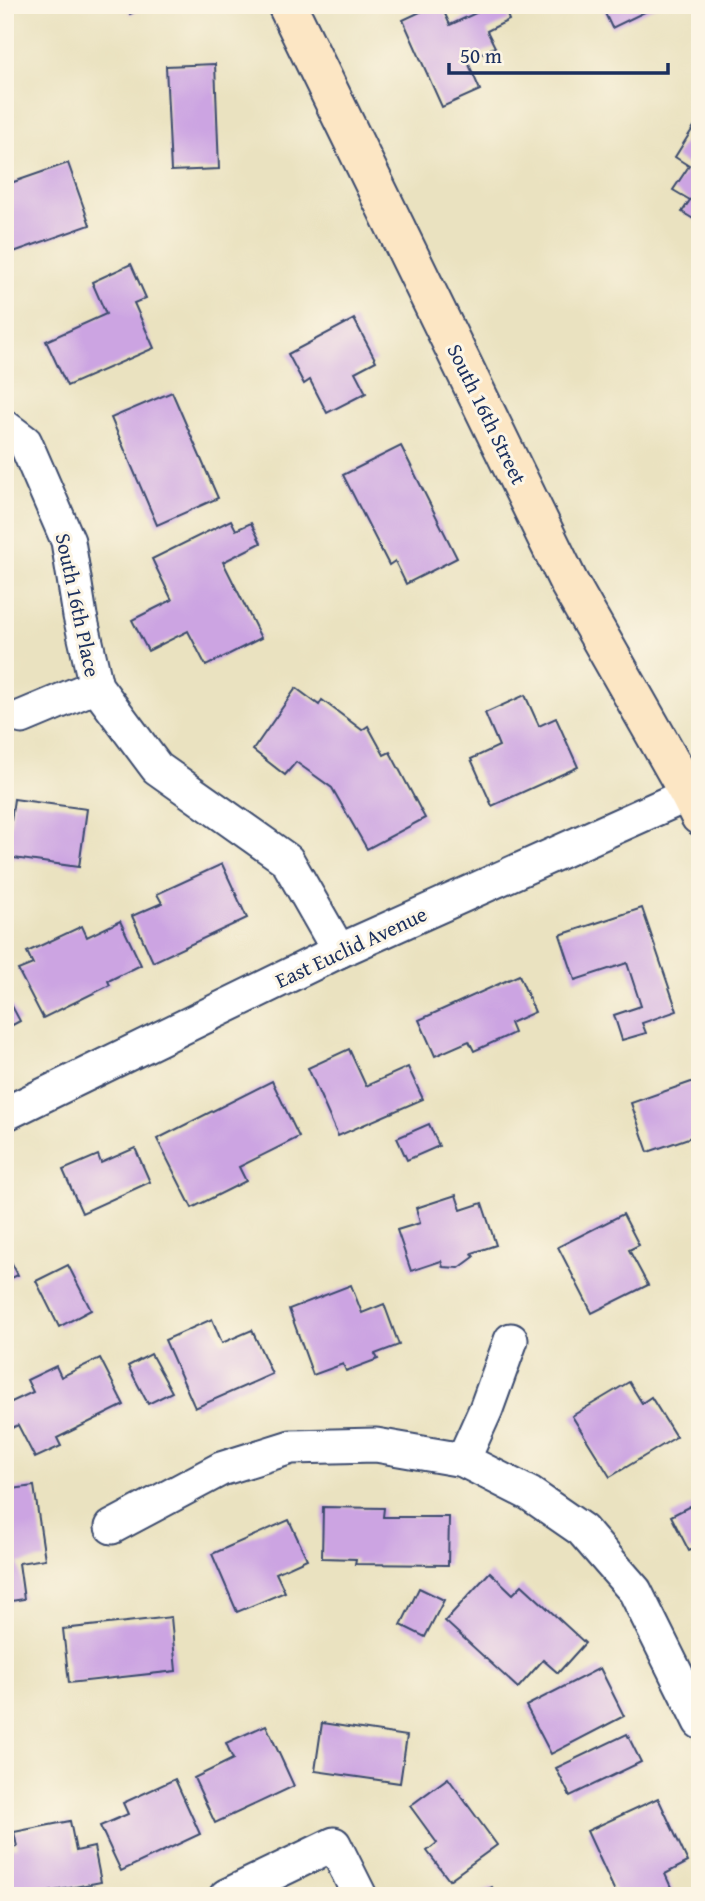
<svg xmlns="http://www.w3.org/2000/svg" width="705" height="1901" viewBox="0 0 705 1901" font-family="'Gentium Book Plus',serif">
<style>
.building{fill:#cca4e2}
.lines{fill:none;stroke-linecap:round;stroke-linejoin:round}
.street-casing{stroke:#3a4a6d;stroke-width:37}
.secondary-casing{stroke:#3a4a6d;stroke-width:42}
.street{stroke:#fff;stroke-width:33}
.secondary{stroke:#fce6c4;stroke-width:38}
.labels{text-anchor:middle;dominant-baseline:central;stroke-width:6;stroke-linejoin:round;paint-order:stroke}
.street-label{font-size:21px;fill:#1b2f5e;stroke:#fcf5e5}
</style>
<rect width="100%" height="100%" fill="#fcf5e5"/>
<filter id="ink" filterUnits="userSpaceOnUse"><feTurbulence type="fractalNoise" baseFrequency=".0143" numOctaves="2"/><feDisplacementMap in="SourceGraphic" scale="14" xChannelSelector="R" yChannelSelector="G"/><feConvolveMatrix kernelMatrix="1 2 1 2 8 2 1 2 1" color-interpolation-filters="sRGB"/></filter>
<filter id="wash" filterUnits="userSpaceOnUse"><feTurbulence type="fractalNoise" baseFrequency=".00686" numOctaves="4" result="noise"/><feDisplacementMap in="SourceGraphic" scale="28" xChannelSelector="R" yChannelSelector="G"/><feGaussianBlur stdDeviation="1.57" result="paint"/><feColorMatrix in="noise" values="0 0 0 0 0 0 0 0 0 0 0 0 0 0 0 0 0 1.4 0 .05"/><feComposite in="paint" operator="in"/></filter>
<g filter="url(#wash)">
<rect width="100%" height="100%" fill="#eae2c0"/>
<g id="blocks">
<g class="building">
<polygon points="127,5 150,5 130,14"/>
<polygon points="435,5 441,5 450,25 493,5 503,5 509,20 487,31 495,47 467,60 480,90 442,107 403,20"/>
<polygon points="601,5 659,5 612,28"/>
<polygon points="215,64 219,169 171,171 166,66"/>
<polygon points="700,117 700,223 682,212 690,200 673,190 689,166 675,157"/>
<polygon points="68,163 90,225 5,255 5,205 8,204 5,185"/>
<polygon points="131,264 146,298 134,303 154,348 67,386 46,341 106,314 92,282"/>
<polygon points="354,319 376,361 355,372 366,393 327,413 310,380 304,384 288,354"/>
<polygon points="172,392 218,498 157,525 111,418"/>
<polygon points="401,446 457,558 406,584 395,561 389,565 343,475"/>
<polygon points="231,520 236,530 251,523 261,543 223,562 261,638 206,666 188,631 148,651 132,620 172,600 152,559"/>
<polygon points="296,688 319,705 322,700 362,730 368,726 384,755 390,752 425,818 367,849 332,788 296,762 285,775 253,750"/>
<polygon points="525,695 539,726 556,718 578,767 492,806 471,759 499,746 485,713"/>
<polygon points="14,799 87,809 79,867 6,857"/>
<polygon points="222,864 247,918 153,962 132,916 162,903 157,894"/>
<polygon points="642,908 677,1011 642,1023 646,1033 622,1040 614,1015 641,1006 627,963 575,980 560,935"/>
<polygon points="120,921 141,965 108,981 110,985 43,1018 18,970 33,964 27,952 82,926 87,937"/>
<polygon points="519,975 535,1012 510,1023 514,1033 474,1051 469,1041 435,1056 419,1020"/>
<polygon points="5,993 20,1021 5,1029"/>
<polygon points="349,1049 366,1086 408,1067 423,1099 338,1136 308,1068"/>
<polygon points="700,1079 700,1134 648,1152 631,1103"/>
<polygon points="272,1081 299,1137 239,1167 246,1181 192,1208 157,1139"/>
<polygon points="429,1124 439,1146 407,1160 397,1138"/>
<polygon points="135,1148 150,1182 82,1213 63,1170 98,1155 101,1163"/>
<polygon points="456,1195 461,1210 482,1203 496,1245 472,1253 474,1257 459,1268 443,1267 441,1261 411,1271 397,1230 420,1223 416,1208"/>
<polygon points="623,1214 639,1245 629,1250 648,1285 592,1313 558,1247"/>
<polygon points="5,1250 18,1275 5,1281"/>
<polygon points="68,1265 91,1310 59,1327 36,1281"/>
<polygon points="351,1285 362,1313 384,1304 399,1345 375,1354 378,1359 346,1371 343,1364 313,1375 289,1309"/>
<polygon points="212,1319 222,1343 252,1330 272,1374 195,1408 165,1340"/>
<polygon points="151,1354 172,1392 148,1404 128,1366"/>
<polygon points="100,1358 124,1405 57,1438 61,1446 35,1458 18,1425 8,1430 5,1424 5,1405 33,1392 27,1380 56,1366 61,1377"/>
<polygon points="629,1382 642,1403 651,1397 676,1437 610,1477 572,1416"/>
<polygon points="34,1486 45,1559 19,1563 24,1599 5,1602 5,1490"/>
<polygon points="700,1501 700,1546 689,1551 671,1516"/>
<polygon points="323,1507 384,1508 383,1517 449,1517 448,1565 355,1564 356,1559 322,1558"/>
<polygon points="289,1520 307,1559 276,1573 285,1592 237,1612 212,1554"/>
<polygon points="490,1572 513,1594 522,1585 585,1643 558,1673 543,1660 518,1688 445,1621"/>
<polygon points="419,1588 444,1600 425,1637 401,1625"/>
<polygon points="171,1617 176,1671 69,1683 63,1629"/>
<polygon points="600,1668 624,1716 551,1754 526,1706"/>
<polygon points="322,1723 407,1736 400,1783 315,1771"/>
<polygon points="266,1725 294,1786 215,1823 194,1778 233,1759 226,1743"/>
<polygon points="627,1734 641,1762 570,1796 556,1768"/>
<polygon points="448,1778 497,1845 449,1880 427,1851 437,1843 410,1806"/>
<polygon points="175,1779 200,1834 121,1871 100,1826 128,1814 123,1803"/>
<polygon points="658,1798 688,1862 665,1874 675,1896 631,1896 629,1891 617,1896 587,1831"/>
<polygon points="70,1821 76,1851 94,1847 101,1882 28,1896 5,1896 5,1849 17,1847 14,1832"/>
<polygon points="492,1887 497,1896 474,1896"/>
</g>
</g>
</g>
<g filter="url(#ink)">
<use href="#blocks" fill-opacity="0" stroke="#3a4a6d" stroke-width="2"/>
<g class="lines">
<g class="street-casing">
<g id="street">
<polyline points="5,427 25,442 68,541 80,616 96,686 157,768 287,860 339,951"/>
<polyline points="22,717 96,686"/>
<polyline points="5,1114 339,951 700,789"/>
<polyline points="463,1460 486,1409 511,1340"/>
<polyline points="112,1527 221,1469 291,1447 376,1445 463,1460 530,1494 582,1530 635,1591 700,1722"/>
<polyline points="226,1896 334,1844 360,1896"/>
</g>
</g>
<g class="secondary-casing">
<polyline id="secondary" points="287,5 569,583 689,794 700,816"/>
</g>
<use href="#street" class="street"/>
<use href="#secondary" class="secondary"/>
</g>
</g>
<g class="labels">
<g class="street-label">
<text transform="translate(487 414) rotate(64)">South 16th Street</text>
<text transform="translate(78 605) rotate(78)">South 16th Place</text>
<text transform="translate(351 947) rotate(-25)">East Euclid Avenue</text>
</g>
</g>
<rect width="705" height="1901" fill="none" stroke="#fcf5e5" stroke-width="28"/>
<path d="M449 63v10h219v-10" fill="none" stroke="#1b2f5e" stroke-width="3.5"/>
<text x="460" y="63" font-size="21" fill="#1b2f5e" stroke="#fcf5e5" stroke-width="5" paint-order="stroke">50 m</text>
</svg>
